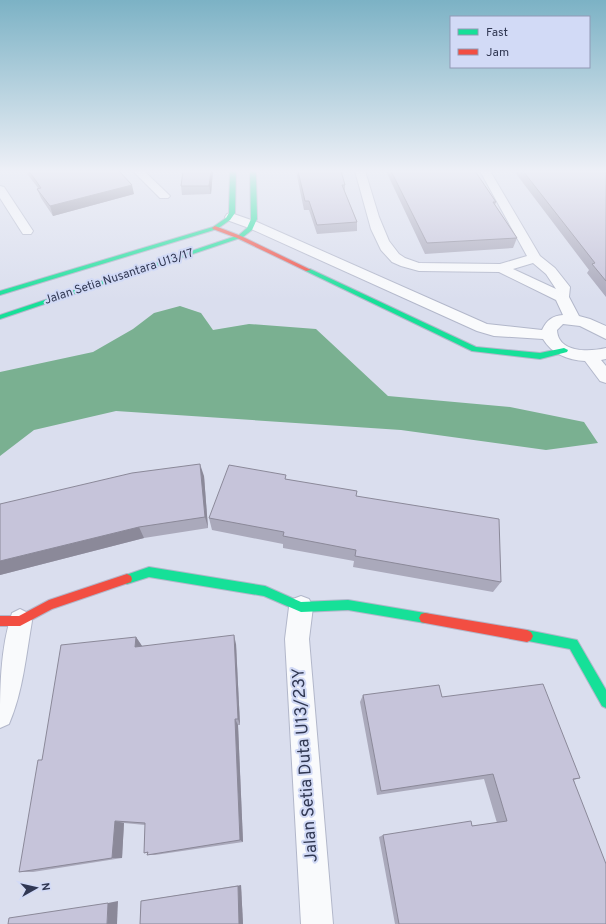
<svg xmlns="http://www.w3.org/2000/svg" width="606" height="924" viewBox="0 0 606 924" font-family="Overpass,sans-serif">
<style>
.water{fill:#7ab091}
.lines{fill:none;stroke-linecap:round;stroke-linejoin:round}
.street-casing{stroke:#b2b7ca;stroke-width:2}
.fast-casing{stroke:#b2b7ca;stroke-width:2}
.jam-casing{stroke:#b2b7ca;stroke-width:2}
.street{fill:#f9fafc;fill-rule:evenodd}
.fast{fill:#16e098;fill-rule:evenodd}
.jam{fill:#f24e42;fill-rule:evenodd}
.wall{fill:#aaa9bb}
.shaded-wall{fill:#8b8999}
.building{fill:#c6c4da;stroke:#8b8999}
.labels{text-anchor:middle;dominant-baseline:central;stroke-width:4;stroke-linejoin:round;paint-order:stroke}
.far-street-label{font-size:12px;fill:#313853;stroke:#d2daf6}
.near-street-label{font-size:17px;fill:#313853;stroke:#d2daf6}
</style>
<rect width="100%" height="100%" fill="#dadeee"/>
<polygon class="water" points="180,306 201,313 213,330 249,324 316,329 388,396 510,407 584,422 598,443 546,450 401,430 116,411 34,430 0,456 0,372 93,352 133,329 154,313"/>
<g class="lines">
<g class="street-casing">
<g id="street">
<polygon points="133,171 144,171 168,194 170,196 168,198 160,198"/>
<path d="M355,171H365L379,217L389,241L399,254L405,258L419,263L500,264L527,256L480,171H490L540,256L555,268L570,287L569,297L579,316L590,319L606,326V339L580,326L563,324L557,330C558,353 589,352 606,348V359L601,360L606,366V383L600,381L585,361C568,360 552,354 543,339L494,336L477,331L249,228L227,220L225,217L227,214L231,213L257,222L487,324L542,330C547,320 552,316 563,315L556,300L499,272L419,271L401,266L392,262L381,250L371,229ZM533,263L546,274L556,289L513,269Z"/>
<polygon points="0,186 4,187 33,231 31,234 23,234 21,231 0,198"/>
<polygon points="301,596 309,599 313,607 309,639 333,924 301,924 285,639 289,607 293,599"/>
<path d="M20,609L28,613L32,621C26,655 23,692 9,724L0,728C0,690 0,649 12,613Z"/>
</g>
</g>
<g class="fast-casing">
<g id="fast">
<polygon points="230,171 236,171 235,213 230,220 217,229 0,295 0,291 213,227 226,218 229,213"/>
<polygon points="250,171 256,171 257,219 252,230 243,237 0,319 0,315 239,235 247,228 251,219"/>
<polygon points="306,269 310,269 476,347 540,353 564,348 568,350 567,352 540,359 472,351 306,271"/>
<polygon points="149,567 265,586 301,602 348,600 425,613 429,614 431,618 429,622 425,623 348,610 301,612 264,596 149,577 127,584 123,582 122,579 123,576"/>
<polygon points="527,630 577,640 606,690 606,708 602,706 570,649 523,640 521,636 523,632"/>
</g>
</g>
<g class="jam-casing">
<g id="jam">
<polygon points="215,226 241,236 311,270 306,271 237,238 213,229 212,228"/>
<polygon points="127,574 131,576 132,579 131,582 52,609 20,626 0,626 0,616 19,616 49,600"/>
<polygon points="425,613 527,630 531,632 533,636 531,640 527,642 425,623 421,622 419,618 421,614"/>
</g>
</g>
<use href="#street" class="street"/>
<use href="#fast" class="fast"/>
<use href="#jam" class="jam"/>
</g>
<g class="wall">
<polygon points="25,171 119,171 134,194 53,216 41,198 37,189 38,188"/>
<polygon points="171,171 213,171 211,194 182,195 181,186 183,172 171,172"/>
<polygon points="296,171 343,171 342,176 345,185 345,192 357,222 357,231 317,234 309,210 304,210"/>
<polygon points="386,171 475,171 496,202 495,205 517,238 513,248 425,254"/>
<polygon points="514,171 606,171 606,297 587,273 589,270"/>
<polygon points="204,476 208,528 144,538 0,575 0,504"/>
<polygon points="286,479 356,496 501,582 493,592 353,567 354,561 283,548 283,544 212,530 209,518"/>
<polygon points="136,637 142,646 236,644 240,725 238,725 243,842 155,855 147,855 148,853 144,853 145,825 124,823 122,858 33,872 19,872"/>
<polygon points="363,695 442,697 580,778 574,780 606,924 395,924 379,837 383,835 472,826 497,823 484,779 377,795 360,702"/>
<polygon points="241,885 243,924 140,924 141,901"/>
</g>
<g class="shaded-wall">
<polygon points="211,171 213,171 211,194 209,186"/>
<polygon points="132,185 134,194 53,216 50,206"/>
<polygon points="200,464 204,476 208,528 205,517"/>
<polygon points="139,527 144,538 0,575 0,561"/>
<polygon points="234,635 236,644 240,725 238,719"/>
<polygon points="136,637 142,646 142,656 135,647"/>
<polygon points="235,719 238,725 243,842 240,840"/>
<polygon points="115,821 124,823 122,858 112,858"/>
<polygon points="241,885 243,924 239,924 238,886"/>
<polygon points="118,901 117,924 107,924 108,903"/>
</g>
<g class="building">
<polygon points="29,171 119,171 132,185 50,206 37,189 41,188"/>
<polygon points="183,171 211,171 209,186 181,186"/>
<polygon points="298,171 341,171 345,185 342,185 357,222 317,225 309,201 305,201"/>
<polygon points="391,171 475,171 496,202 493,202 517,238 427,243"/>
<polygon points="523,171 606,171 606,173 605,173 606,174 606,281 592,264 595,263"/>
<polygon points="200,464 205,517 139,527 0,561 0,504 132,473"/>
<polygon points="229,465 286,475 285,479 357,491 356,496 499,519 501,582 355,556 356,550 283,536 284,532 209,518"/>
<polygon points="234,635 238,719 235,719 240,840 147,855 148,852 144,853 145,823 115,821 112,858 19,872 38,760 42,760 61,645 136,637 135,647"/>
<polygon points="543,684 580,778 573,779 606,864 606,924 399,924 383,835 471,821 472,826 507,821 493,774 381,791 363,695 439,685 442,697"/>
<polygon points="238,886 239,924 140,924 141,901"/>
<polygon points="108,903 107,924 8,924 9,918"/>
</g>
<linearGradient id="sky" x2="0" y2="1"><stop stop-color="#7cb2c5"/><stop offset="0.57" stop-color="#eef0f7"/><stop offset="1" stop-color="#eef0f7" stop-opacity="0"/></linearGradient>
<rect width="606" height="300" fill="url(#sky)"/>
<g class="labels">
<g class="far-street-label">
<text transform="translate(119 277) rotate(-18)">Jalan Setia Nusantara U13/17</text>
</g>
<g class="near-street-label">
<text transform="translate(306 765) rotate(-94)">Jalan Setia Duta U13/23Y</text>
</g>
</g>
<rect x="450" y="16" width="140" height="52" fill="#d2daf6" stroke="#9299b5"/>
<rect x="458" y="29" width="20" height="6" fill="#16e098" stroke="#9299b5"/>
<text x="486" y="36" font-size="12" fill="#313853">Fast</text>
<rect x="458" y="49" width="20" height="6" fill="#f24e42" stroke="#9299b5"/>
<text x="486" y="56" font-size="12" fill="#313853">Jam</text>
<g transform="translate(36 888) rotate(82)" stroke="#d2daf6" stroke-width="3" paint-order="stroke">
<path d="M0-3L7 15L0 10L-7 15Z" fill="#313853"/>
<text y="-6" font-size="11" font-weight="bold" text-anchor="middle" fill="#313853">N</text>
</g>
</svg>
